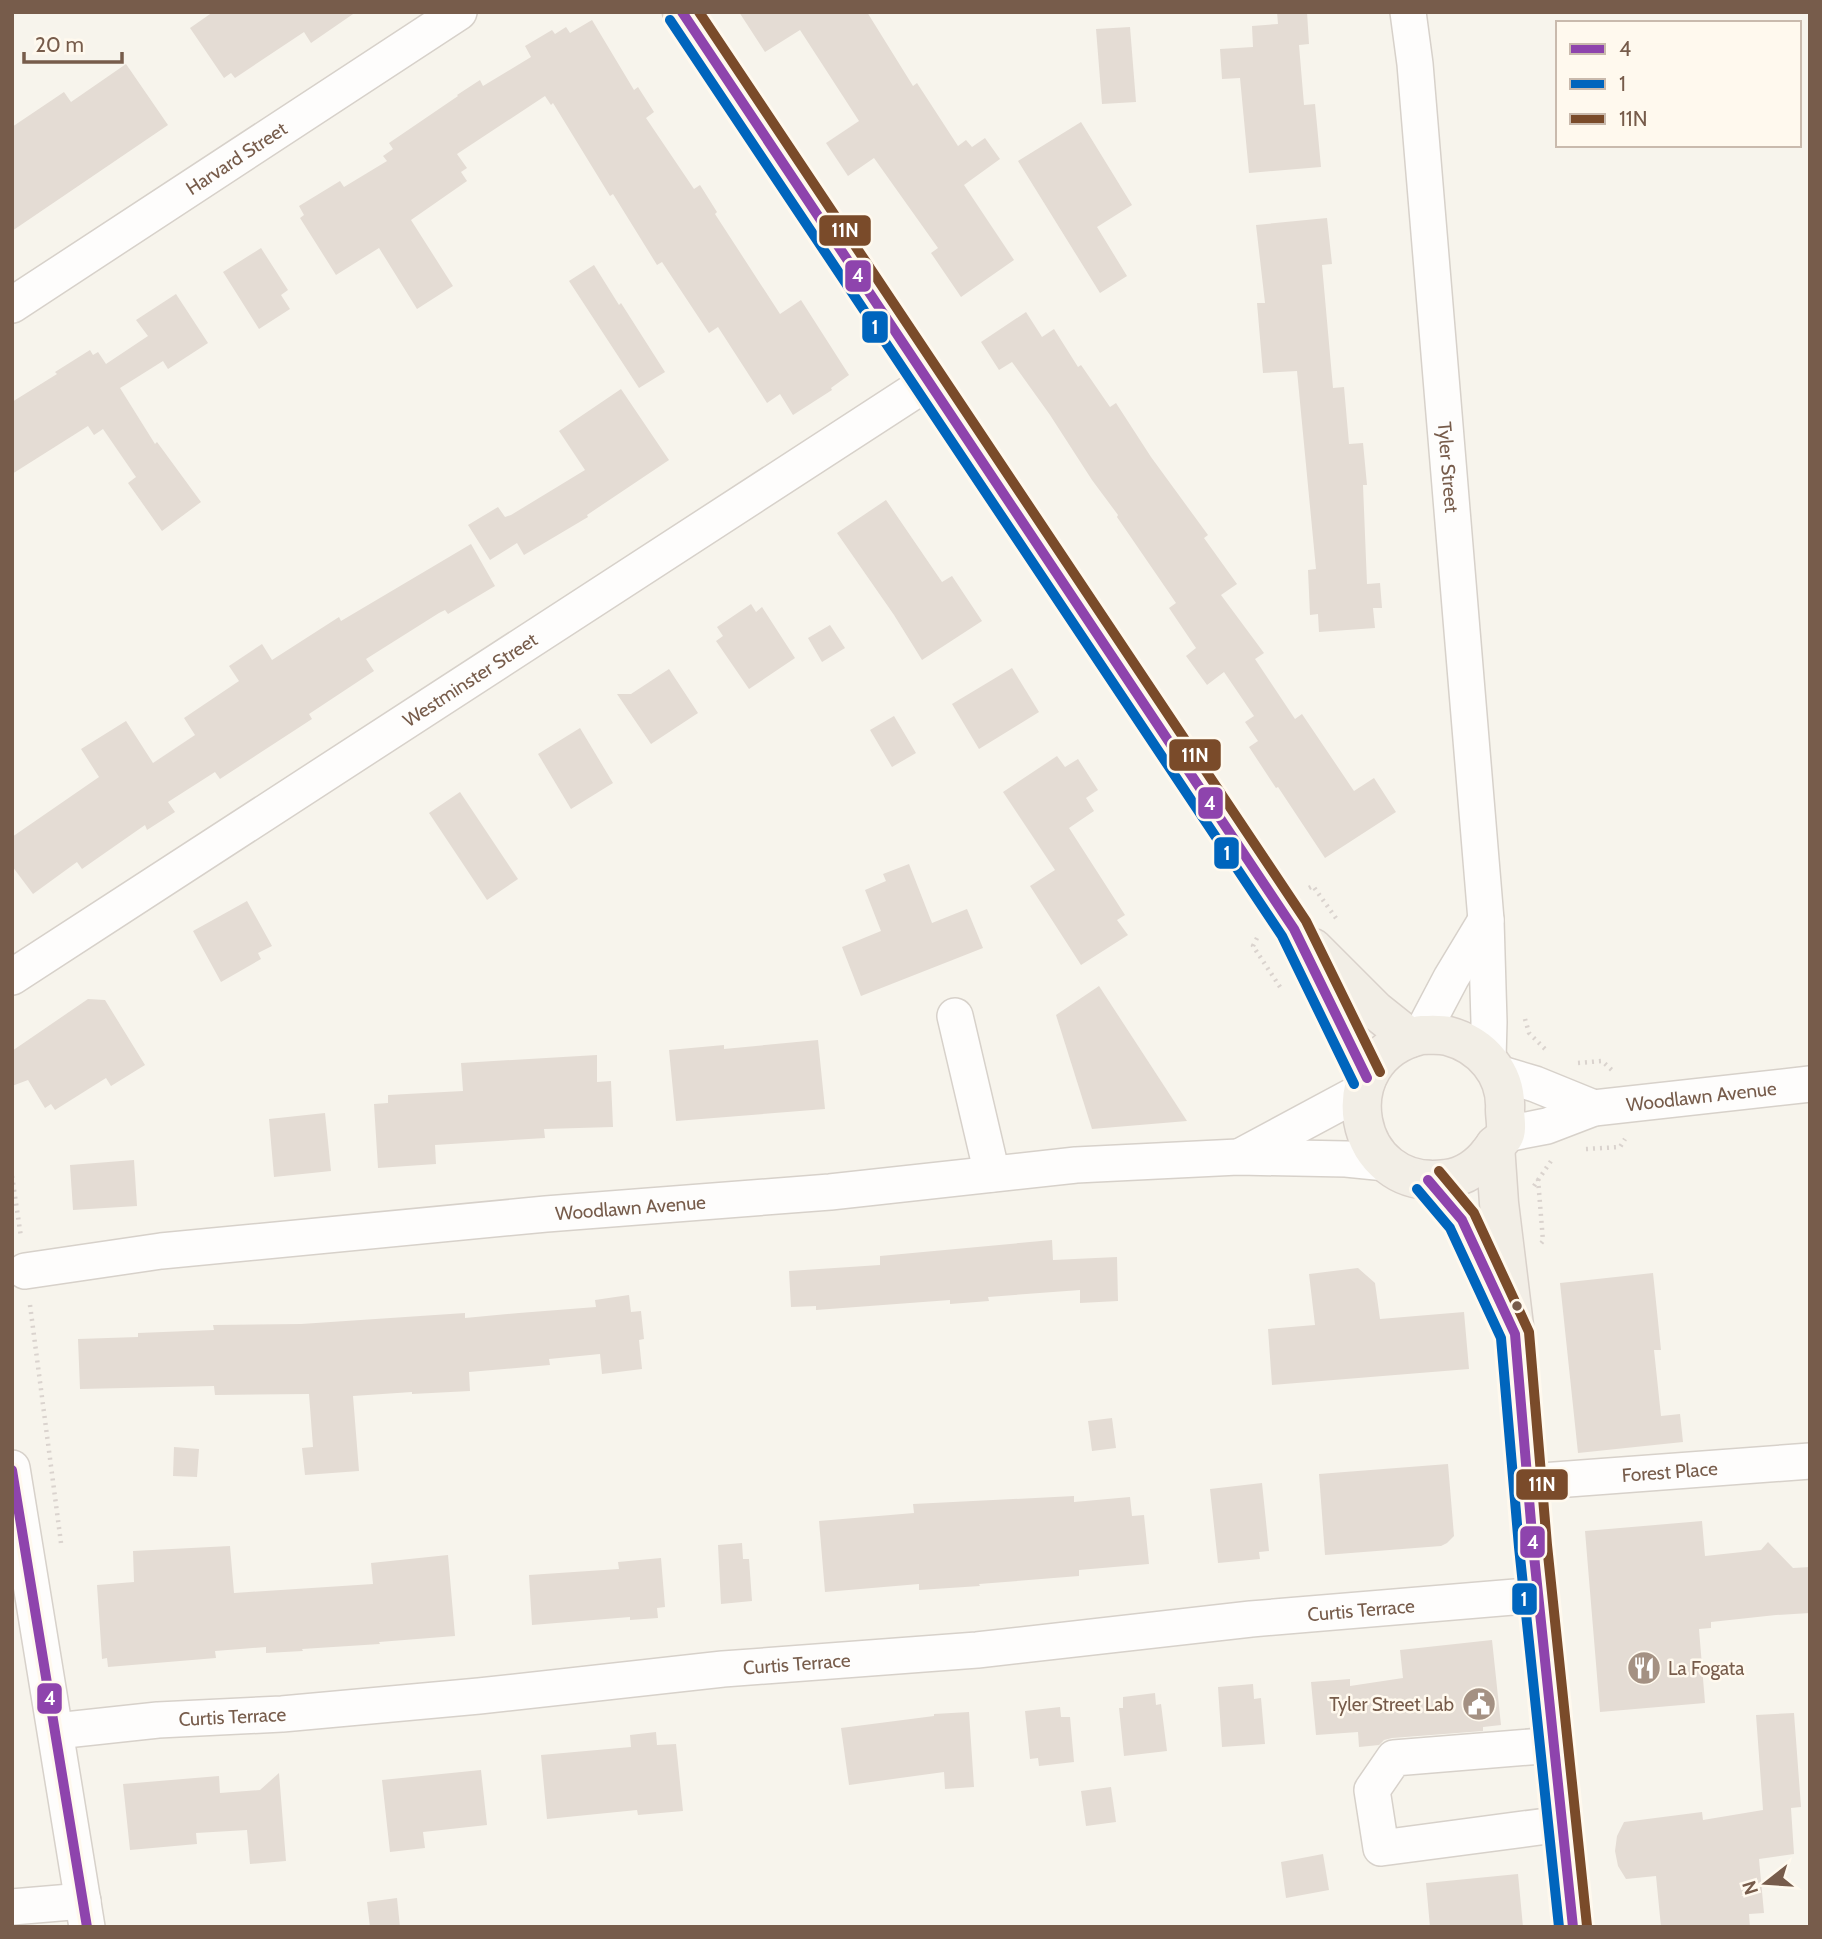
<svg xmlns="http://www.w3.org/2000/svg" width="1822" height="1939" viewBox="0 0 1822 1939" font-family="Cabin,sans-serif">
<style>
.building{fill:#e4dcd4}
.lines{fill:none;stroke-linecap:round;stroke-linejoin:round}
.minor-casing{stroke:#d7d1ca;stroke-width:38}
.major-casing{stroke:#d9d1ca;stroke-width:41}
.path{stroke:#dad3ce;stroke-width:4.5;stroke-dasharray:2 5;stroke-linecap:butt}
.minor{stroke:#fefdfc;stroke-width:35}
.major{stroke:#f2eee6;stroke-width:38}
.bus-1-casing{stroke:#fff9ee;stroke-width:16}
.bus-2-casing{stroke:#fff9ee;stroke-width:16}
.bus-3-casing{stroke:#fff9ee;stroke-width:16}
.bus-1{stroke:#8e44ad;stroke-width:10}
.bus-2{stroke:#0065bd;stroke-width:10}
.bus-3{stroke:#7a4b2a;stroke-width:10}
.bus-dot{fill:#775c4b;stroke:#fff9ee;stroke-width:2.5}
.labels{text-anchor:middle;dominant-baseline:central;stroke-width:5;stroke-linejoin:round;paint-order:stroke}
.street-label{font-size:19px;fill:#775c4b;stroke:#fff9ee}
.poi-label{font-size:19px;fill:#775c4b;stroke:#fff9ee;text-anchor:start}
.line-badge{stroke:#fff9ee;stroke-width:2.5}
.badge-label{font-size:19px;text-anchor:middle;font-weight:bold;fill:#fff}
</style>
<rect width="100%" height="100%" fill="#f7f4ec"/>
<g class="building">
<polygon points="213,12 356,12 311,43 304,32 235,78 231,73 224,78 190,28"/>
<polygon points="739,12 867,12 913,86 917,83 958,146 966,140 972,147 985,138 1000,159 964,185 1014,260 961,297 931,253 938,248 874,158 848,176 826,143 859,121 800,30 765,52"/>
<polygon points="1277,12 1307,12 1309,44 1299,45 1304,105 1315,104 1321,167 1249,173 1240,78 1222,79 1220,49 1253,47 1252,26 1278,24"/>
<polygon points="592,20 634,90 638,87 654,112 646,118 694,189 700,185 717,212 715,214 780,314 801,300 849,375 831,388 832,390 793,415 780,394 767,403 718,327 709,333 662,262 657,265 613,194 610,196 553,103 551,105 545,96 457,154 467,168 461,172 467,181 411,220 453,286 417,309 379,248 336,275 300,218 304,215 299,206 340,181 344,187 387,161 383,156 393,149 389,143 458,96 457,95 480,80 483,86 531,57 525,46 552,30 555,34 566,27 570,33"/>
<polygon points="1130,27 1136,102 1102,104 1096,29"/>
<polygon points="126,64 168,125 12,231 12,127 64,92 71,102"/>
<polygon points="1081,122 1132,205 1097,227 1127,276 1100,293 1018,161"/>
<polygon points="1327,218 1332,264 1322,265 1333,388 1344,387 1349,444 1363,443 1367,485 1363,485 1367,584 1380,583 1382,608 1373,608 1375,628 1319,632 1318,614 1310,615 1308,570 1316,569 1297,371 1263,373 1257,303 1265,303 1256,225"/>
<polygon points="261,248 288,290 281,295 290,309 259,329 223,272"/>
<polygon points="594,265 619,305 621,303 665,372 639,388 569,281"/>
<polygon points="176,294 208,343 168,369 163,361 120,388 155,444 157,442 201,502 162,531 128,483 136,477 103,429 94,435 88,426 12,474 12,402 57,374 55,372 90,350 93,355 98,352 106,364 148,336 136,320"/>
<polygon points="1026,312 1042,337 1054,329 1078,367 1081,365 1110,407 1116,403 1151,457 1208,535 1204,538 1237,584 1221,595 1264,653 1255,659 1295,719 1302,714 1354,791 1374,778 1396,812 1325,858 1278,787 1276,788 1249,747 1258,741 1245,722 1254,716 1224,672 1207,685 1186,656 1196,648 1169,608 1176,603 1117,517 1118,515 1092,480 1050,415 1012,362 999,370 981,342"/>
<polygon points="621,389 669,460 587,515 588,517 524,555 517,543 490,560 468,525 498,507 505,517 511,515 585,470 559,431"/>
<polygon points="886,500 942,582 952,576 982,621 922,660 894,615 837,533"/>
<polygon points="471,544 495,586 448,614 445,610 439,613 366,659 374,671 309,714 312,719 220,779 215,772 168,802 175,812 147,830 145,825 82,869 77,862 33,894 12,866 12,837 99,777 81,749 126,721 153,763 195,735 184,718 239,681 229,666 262,644 272,660 339,617 341,621"/>
<polygon points="751,604 756,612 762,607 795,658 749,689 716,641 723,636 717,627"/>
<polygon points="830,625 845,648 822,662 808,638"/>
<polygon points="1012,668 1039,712 979,749 952,704"/>
<polygon points="669,669 698,713 651,744 617,694 631,694"/>
<polygon points="894,716 916,753 892,767 870,730"/>
<polygon points="580,728 613,783 571,809 538,754"/>
<polygon points="1057,756 1065,767 1078,759 1098,790 1086,798 1094,811 1069,828 1125,915 1117,920 1128,935 1081,965 1030,886 1055,870 1003,792"/>
<polygon points="460,792 518,879 487,900 429,813"/>
<polygon points="909,864 932,923 967,909 983,948 861,996 842,947 881,931 865,890 886,881 883,874"/>
<polygon points="247,901 272,946 258,953 261,959 221,982 193,931"/>
<polygon points="1099,986 1187,1121 1092,1129 1056,1015"/>
<polygon points="88,999 105,1000 145,1065 111,1086 106,1078 55,1110 51,1104 45,1108 28,1080 12,1086 12,1051"/>
<polygon points="818,1040 825,1109 676,1121 669,1050 724,1045 724,1049"/>
<polygon points="597,1055 597,1082 611,1081 613,1127 544,1129 545,1138 435,1145 436,1164 378,1168 374,1104 388,1103 388,1095 463,1091 461,1063"/>
<polygon points="325,1113 331,1171 274,1177 269,1119"/>
<polygon points="134,1160 137,1206 73,1210 70,1165"/>
<polygon points="1052,1240 1053,1260 1117,1257 1118,1301 1080,1303 1080,1290 988,1297 989,1301 950,1304 950,1300 816,1310 816,1306 791,1307 789,1271 880,1265 880,1256"/>
<polygon points="1358,1268 1375,1283 1380,1319 1464,1312 1469,1369 1272,1385 1268,1329 1315,1325 1309,1274"/>
<polygon points="1653,1273 1661,1350 1654,1350 1661,1416 1680,1414 1683,1442 1578,1453 1560,1283"/>
<polygon points="629,1295 631,1312 641,1311 644,1339 639,1340 642,1369 602,1374 600,1354 549,1359 550,1365 469,1372 470,1391 412,1394 412,1392 353,1396 359,1471 305,1475 302,1448 313,1447 309,1394 215,1395 214,1386 80,1389 78,1339 138,1337 138,1333 214,1330 213,1325 301,1324 465,1313 465,1318 519,1313 596,1307 595,1300"/>
<polygon points="1112,1418 1116,1448 1092,1451 1088,1421"/>
<polygon points="174,1447 199,1449 197,1477 173,1476"/>
<polygon points="1448,1464 1454,1536 1447,1543 1441,1546 1325,1555 1319,1474"/>
<polygon points="1262,1483 1269,1551 1259,1552 1260,1559 1218,1563 1210,1489"/>
<polygon points="1074,1496 1074,1502 1130,1497 1132,1516 1144,1515 1149,1564 1079,1570 1079,1576 979,1584 980,1586 919,1590 919,1584 825,1592 819,1521 914,1513 913,1504"/>
<polygon points="1702,1521 1705,1556 1761,1550 1768,1542 1793,1568 1810,1567 1810,1613 1776,1615 1711,1622 1711,1628 1699,1629 1705,1703 1600,1712 1585,1531"/>
<polygon points="742,1543 743,1559 749,1559 752,1601 721,1604 718,1545"/>
<polygon points="230,1546 234,1593 373,1584 371,1563 448,1555 455,1636 379,1642 380,1644 302,1649 303,1651 266,1653 266,1647 215,1651 216,1658 108,1667 107,1658 102,1659 97,1585 134,1582 133,1551"/>
<polygon points="661,1558 665,1607 657,1608 658,1618 630,1620 630,1617 532,1625 529,1575 619,1569 618,1562"/>
<polygon points="1492,1640 1501,1725 1483,1727 1483,1731 1392,1738 1384,1740 1379,1745 1359,1747 1358,1732 1316,1735 1311,1682 1350,1679 1350,1686 1403,1678 1400,1650"/>
<polygon points="1253,1684 1254,1699 1261,1698 1265,1744 1222,1747 1218,1687"/>
<polygon points="1155,1693 1156,1705 1161,1704 1167,1751 1124,1756 1119,1708 1123,1708 1123,1697"/>
<polygon points="1060,1707 1061,1717 1070,1717 1074,1762 1039,1766 1038,1758 1030,1759 1025,1711"/>
<polygon points="969,1712 974,1787 945,1789 944,1772 849,1785 841,1728 934,1716 934,1714"/>
<polygon points="1794,1713 1801,1807 1791,1808 1794,1854 1759,1859 1764,1913 1749,1914 1750,1927 1661,1927 1656,1876 1626,1879 1618,1866 1615,1851 1617,1836 1624,1822 1702,1812 1703,1820 1763,1810 1756,1715"/>
<polygon points="656,1732 657,1745 676,1744 683,1811 638,1815 637,1810 547,1819 541,1755 631,1747 630,1735"/>
<polygon points="481,1770 487,1825 423,1832 425,1848 390,1852 382,1780"/>
<polygon points="279,1773 286,1861 250,1864 247,1830 196,1833 197,1844 130,1850 123,1784 219,1776 220,1793 260,1790"/>
<polygon points="1111,1787 1116,1822 1086,1826 1081,1791"/>
<polygon points="1323,1854 1329,1890 1286,1898 1281,1862"/>
<polygon points="1518,1874 1523,1927 1430,1927 1426,1883"/>
<polygon points="397,1898 400,1927 370,1927 367,1902"/>
</g>
<g class="lines">
<g class="minor-casing">
<g id="minor">
<path id="s1" d="M1408,12L1415,64L1486,920L1489,1022L1488,1059"/>
<path id="s2" d="M12,305L459,12"/>
<path id="s3" d="M12,977L928,382"/>
<polyline points="955,1016 992,1174"/>
<polyline points="1421,1035 1451,978 1486,920"/>
<polyline points="1498,1073 1535,1084 1594,1108"/>
<path id="s4" d="M1506,1134L1547,1126L1594,1108L1810,1084"/>
<polyline points="1241,1156 1362,1091"/>
<path id="s5" d="M25,1271L161,1251L546,1214L830,1192L1076,1165L1238,1157L1346,1159L1386,1163"/>
<polyline points="12,1468 87,1927"/>
<path id="s6" d="M1528,1482L1810,1461"/>
<path id="s7" d="M56,1731L158,1720L282,1714L479,1696L723,1669L977,1650L1251,1619L1538,1595"/>
<polyline points="1554,1745 1394,1758 1372,1790 1381,1848 1562,1824"/>
<polyline points="12,1907 83,1901"/>
</g>
</g>
<g class="major-casing">
<g id="major">
<polyline points="682,12 1294,929 1367,1078"/>
<polyline points="1313,948 1375,1010 1410,1038"/>
<path d="M1421,1035C1430,1035 1440,1034 1448,1036C1482,1045 1507,1074 1505,1110C1505,1117 1508,1130 1504,1136C1501,1141 1494,1146 1490,1152C1480,1166 1464,1177 1446,1179C1352,1193 1327,1057 1421,1035Z"/>
<polyline points="1495,1145 1499,1203 1515,1334 1533,1546 1573,1927"/>
<polyline points="1428,1180 1462,1220 1500,1304"/>
</g>
</g>
<g class="path">
<polyline points="1309,888 1313,886 1338,921"/>
<polyline points="1257,938 1253,946 1282,990"/>
<polyline points="1525,1019 1529,1033 1547,1051"/>
<polyline points="1578,1063 1602,1061 1614,1072"/>
<polyline points="1586,1149 1620,1147 1625,1139"/>
<polyline points="12,1176 21,1237"/>
<polyline points="1538,1179 1543,1241 1539,1246"/>
<polyline points="1534,1186 1551,1161"/>
<polyline points="30,1305 61,1543"/>
</g>
<use href="#minor" class="minor"/>
<use href="#major" class="major"/>
<g class="bus-1-casing">
<g id="bus-1">
<polyline points="682,12 1294,929 1367,1078"/>
<polyline points="1428,1180 1462,1220 1515,1334 1533,1546 1573,1927"/>
<polyline points="12,1470 87,1927"/>
</g>
</g>
<g class="bus-2-casing">
<g id="bus-2">
<polyline points="670,20 1282,936 1354,1084"/>
<polyline points="1417,1189 1450,1228 1501,1338 1519,1547 1559,1927"/>
</g>
</g>
<g class="bus-3-casing">
<g id="bus-3">
<polyline points="699,12 1306,921 1380,1072"/>
<polyline points="1439,1171 1474,1213 1529,1332 1547,1545 1587,1926"/>
</g>
</g>
<use href="#bus-1" class="bus-1"/>
<use href="#bus-2" class="bus-2"/>
<use href="#bus-3" class="bus-3"/>
</g>
<defs>
<g id="restaurant-disc" transform="scale(1.75)"><circle r="9.5" fill="#a49183" stroke="#fff9ee"/><path d="M-5-6h1v4h1v-4h1v4h1v-4h1v5L-1.5 .5V6h-2V.5L-5-1ZM5-6V6H3V1.5H1.5Q1.5-4 5-6Z" fill="#fff"/></g>
<g id="civic-disc" transform="scale(1.75)"><circle r="9.5" fill="#a49183" stroke="#fff9ee"/><path d="M-.6-6.5H3V-4.5H.6V-3L4-1V1h2V6H-6V1h2V-1L-.6-3ZM-1.2 2.5V6h2.4V2.5Z" fill="#fff"/></g>
</defs>
<g fill-rule="evenodd">
<use href="#restaurant-disc" x="1644" y="1668"/>
<use href="#civic-disc" x="1479" y="1704"/>
</g>
<circle class="bus-dot" cx="1517" cy="1306" r="6"/>
<g class="labels">
<g class="street-label">
<text stroke="none"><textPath href="#s2" startOffset="268">Harvard Street</textPath></text>
<text stroke="none"><textPath href="#s1" startOffset="457">Tyler Street</textPath></text>
<text stroke="none"><textPath href="#s3" startOffset="546">Westminster Street</textPath></text>
<text stroke="none"><textPath href="#s4" startOffset="200">Woodlawn Avenue</textPath></text>
<text stroke="none"><textPath href="#s5" startOffset="609">Woodlawn Avenue</textPath></text>
<text stroke="none"><textPath href="#s6" startOffset="142">Forest Place</textPath></text>
<text stroke="none"><textPath href="#s7" startOffset="1311">Curtis Terrace</textPath></text>
<text stroke="none"><textPath href="#s7" startOffset="744">Curtis Terrace</textPath></text>
<text stroke="none"><textPath href="#s7" startOffset="177">Curtis Terrace</textPath></text>
</g>
<g class="poi-label">
<text x="1668" y="1668">La Fogata</text>
<text x="1454" y="1704" text-anchor="end">Tyler Street Lab</text>
</g>
</g>
<g class="line-badge">
<rect x="818" y="214" width="54" height="33" rx="7" fill="#7a4b2a"/>
<rect x="844" y="259" width="28" height="34" rx="7" fill="#8e44ad"/>
<rect x="861" y="310" width="28" height="34" rx="7" fill="#0065bd"/>
<rect x="1168" y="738" width="54" height="34" rx="7" fill="#7a4b2a"/>
<rect x="1197" y="786" width="27" height="34" rx="7" fill="#8e44ad"/>
<rect x="1213" y="836" width="27" height="34" rx="7" fill="#0065bd"/>
<rect x="1515" y="1468" width="54" height="33" rx="7" fill="#7a4b2a"/>
<rect x="1519" y="1525" width="27" height="34" rx="7" fill="#8e44ad"/>
<rect x="1511" y="1582" width="27" height="34" rx="7" fill="#0065bd"/>
<rect x="36" y="1682" width="27" height="33" rx="7" fill="#8e44ad"/>
</g>
<g class="badge-label">
<text x="845" y="237">11N</text>
<text x="858" y="282">4</text>
<text x="875" y="334">1</text>
<text x="1195" y="762">11N</text>
<text x="1210" y="810">4</text>
<text x="1227" y="860">1</text>
<text x="1542" y="1491">11N</text>
<text x="1533" y="1549">4</text>
<text x="1524" y="1606">1</text>
<text x="50" y="1705">4</text>
</g>
<rect width="1822" height="1939" fill="none" stroke="#775c4b" stroke-width="28"/>
<rect x="1556" y="21" width="245" height="126" fill="#fff9ee" stroke="#c9baad" stroke-width="2"/>
<rect x="1570" y="44" width="35" height="10" fill="#8e44ad" stroke="#c9baad" stroke-width="2"/>
<text x="1619" y="56" font-size="21" fill="#775c4b">4</text>
<rect x="1570" y="79" width="35" height="10" fill="#0065bd" stroke="#c9baad" stroke-width="2"/>
<text x="1619" y="91" font-size="21" fill="#775c4b">1</text>
<rect x="1570" y="114" width="35" height="10" fill="#7a4b2a" stroke="#c9baad" stroke-width="2"/>
<text x="1619" y="126" font-size="21" fill="#775c4b">11N</text>
<g transform="translate(1766 1883) rotate(253)" stroke="#fff9ee" stroke-width="5" paint-order="stroke">
<path d="M0-5L12 26L0 18L-12 26Z" fill="#775c4b"/>
<text y="-10" font-size="19" font-weight="bold" text-anchor="middle" fill="#775c4b">N</text>
</g>
<path d="M24 52v10h98v-10" fill="none" stroke="#775c4b" stroke-width="3.5"/>
<text x="35" y="52" font-size="21" fill="#775c4b" stroke="#fff9ee" stroke-width="5" paint-order="stroke">20 m</text>
</svg>
